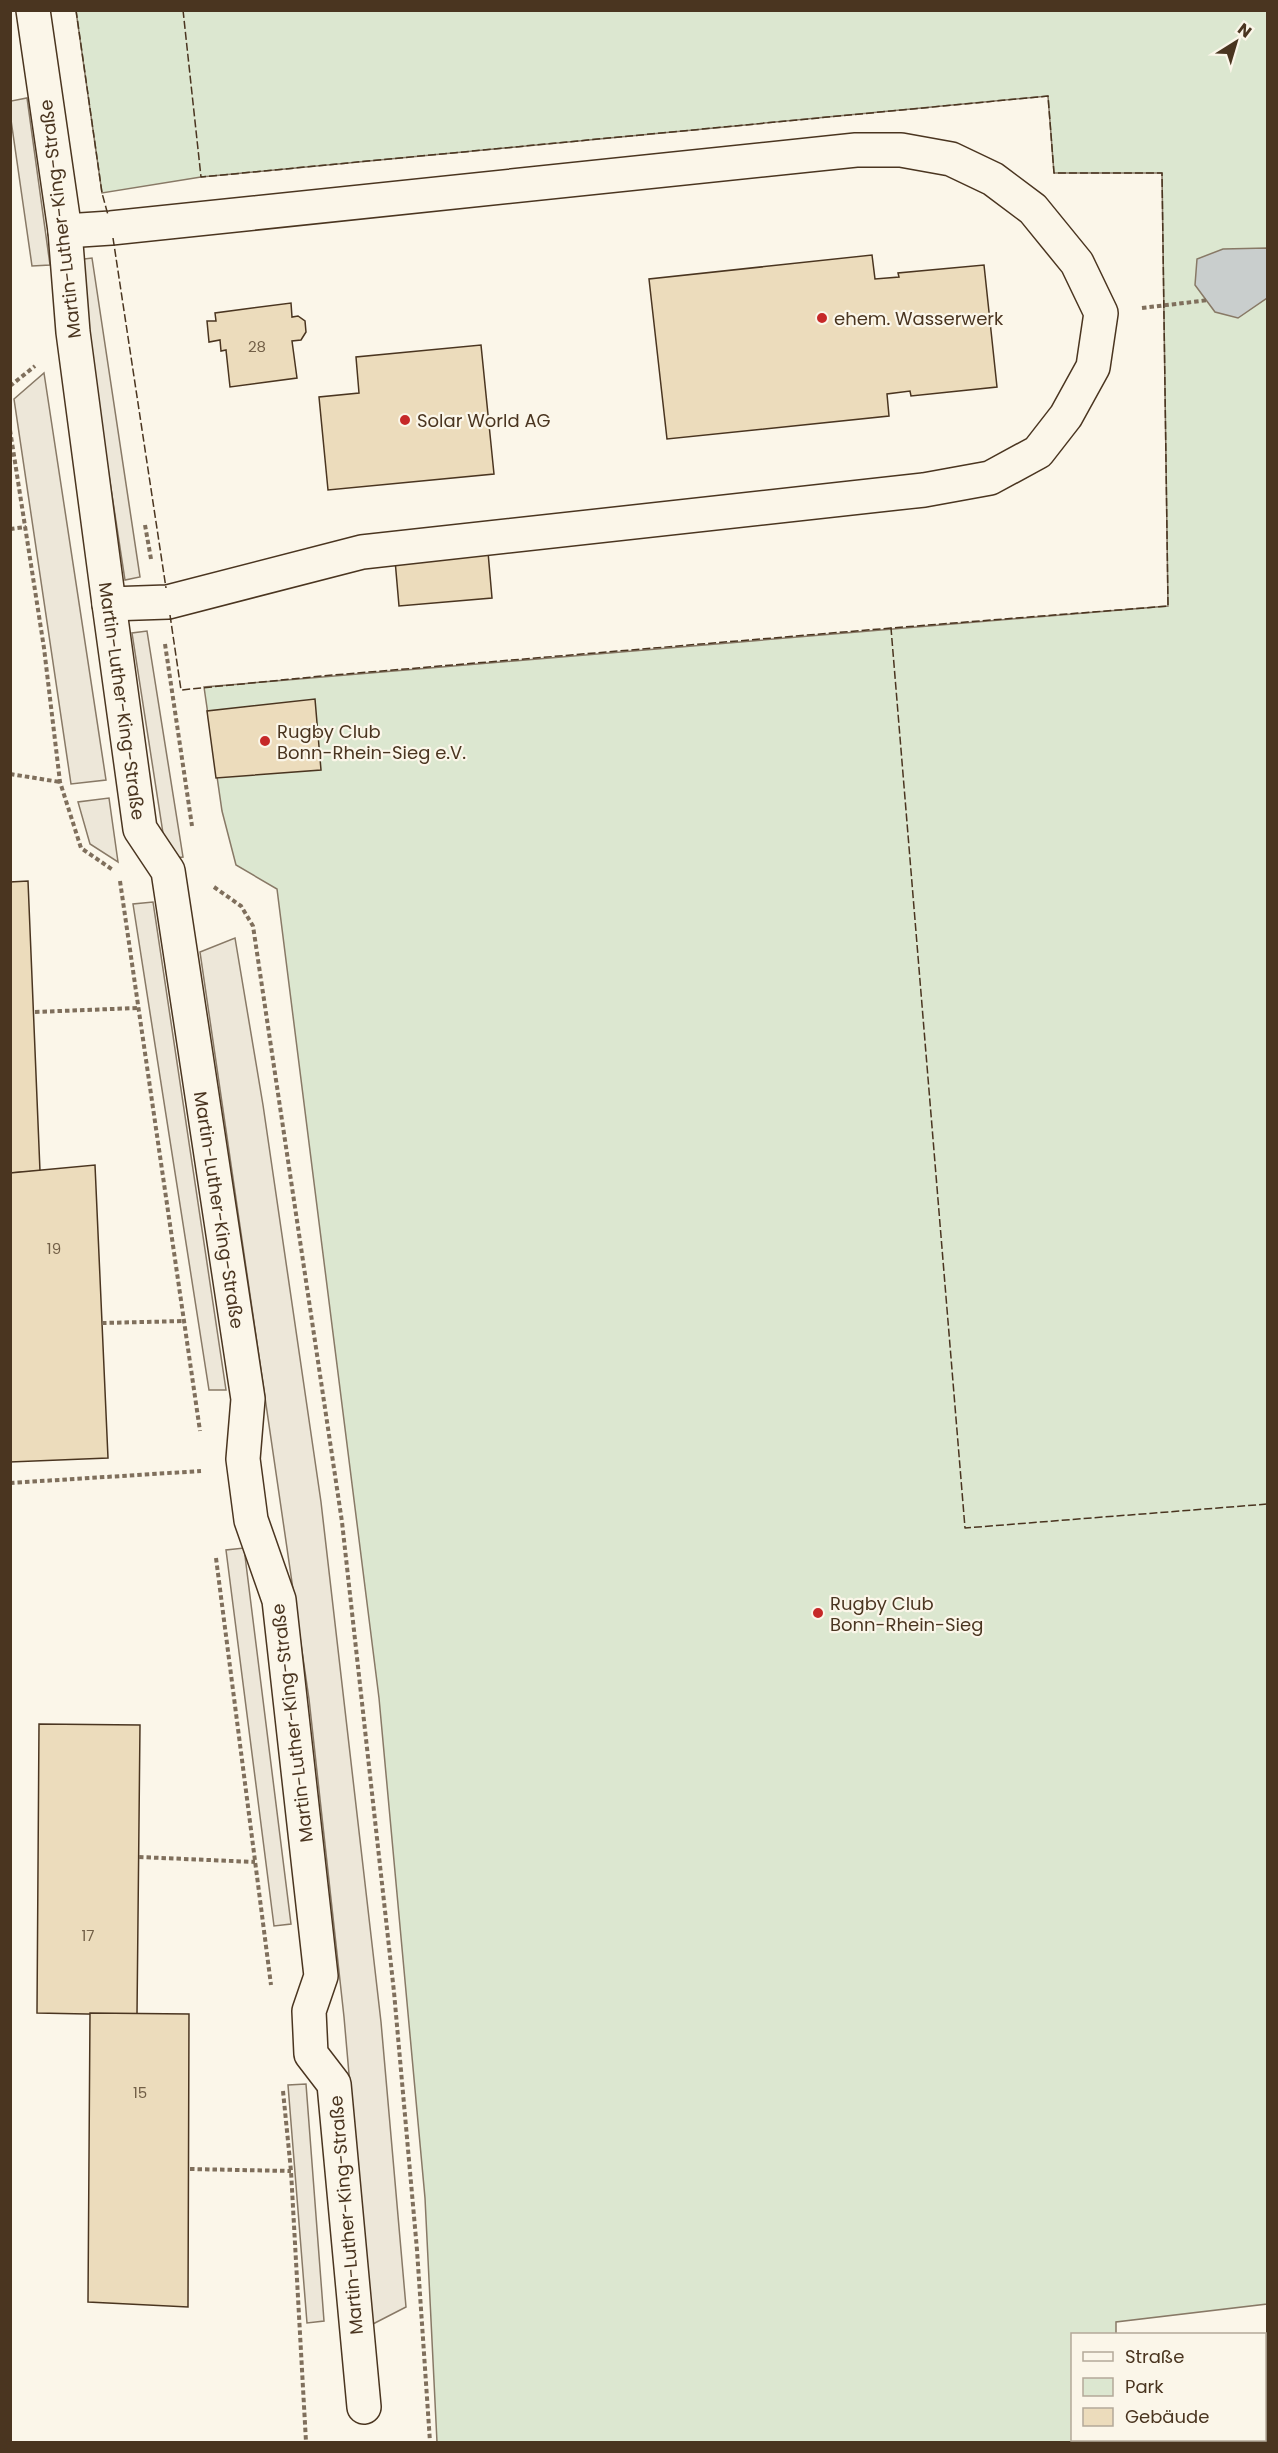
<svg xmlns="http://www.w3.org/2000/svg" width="1278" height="2453" viewBox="0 0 1278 2453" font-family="Poppins,sans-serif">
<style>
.green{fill:#dce7d0;stroke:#887966;stroke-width:1.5}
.parking{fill:#ede7d9;stroke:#887966;stroke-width:1.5}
.water{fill:#c9cecd;stroke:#887966;stroke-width:1.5}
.building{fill:#ecdcbc;stroke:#4a3520;stroke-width:1.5}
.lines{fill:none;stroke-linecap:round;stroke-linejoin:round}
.minor-casing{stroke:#4a3520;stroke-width:36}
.path{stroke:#7f6f5c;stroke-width:4;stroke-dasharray:4.5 3;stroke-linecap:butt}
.minor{stroke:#fbf6e9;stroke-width:33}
.fence{stroke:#4a3520;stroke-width:1.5;stroke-dasharray:8 3;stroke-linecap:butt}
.poi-dot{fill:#c62828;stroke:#fbf6e9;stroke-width:2}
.labels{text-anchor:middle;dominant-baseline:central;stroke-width:4.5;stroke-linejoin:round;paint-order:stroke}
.number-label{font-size:15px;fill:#725f47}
.street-label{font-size:18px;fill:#4a3520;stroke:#fbf6e9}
.poi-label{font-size:18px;fill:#4a3520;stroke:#fbf6e9;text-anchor:start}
</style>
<rect width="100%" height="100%" fill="#fbf6e9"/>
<polygon class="green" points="76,11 1267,11 1267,2304 1116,2322 1116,2334 1072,2334 1072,2440 1116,2440 1116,2442 437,2442 425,2198 379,1698 277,889 236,865 222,811 204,687 1168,606 1162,173 1054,173 1048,96 201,177 102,193"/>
<g class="parking">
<polygon points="27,98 50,265 32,266 11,120 11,101"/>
<polygon points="92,258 140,577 125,580 76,260"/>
<polygon points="44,373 106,780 71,784 14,399"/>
<polygon points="147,631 183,857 167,859 132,633"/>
<polygon points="109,798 118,862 90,844 78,802"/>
<polygon points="153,902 226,1390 209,1390 133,904"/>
<polygon points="235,938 263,1105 321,1502 381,2022 406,2307 371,2325 344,2017 309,1699 200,952"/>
<polygon points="244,1548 291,1924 274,1926 226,1550"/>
<polygon points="306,2084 324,2321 307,2323 288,2085"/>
</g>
<polygon class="water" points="1267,248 1267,298 1238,318 1215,312 1195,285 1197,259 1223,249"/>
<g class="building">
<polygon points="872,255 875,279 899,277 898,273 984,265 997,387 911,396 910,391 887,394 889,416 667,439 649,279"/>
<polygon points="291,303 292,317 298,316 305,321 306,332 301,340 292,341 297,378 230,387 226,350 221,351 220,340 209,342 207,321 216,321 215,313"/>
<polygon points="481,345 494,474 328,490 319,397 359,393 356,357"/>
<polygon points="488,552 492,598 399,606 395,560"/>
<polygon points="315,699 321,770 216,778 207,711"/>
<polygon points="28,881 40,1171 10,1173 10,882"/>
<polygon points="95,1165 108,1458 10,1462 10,1173"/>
<polygon points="39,1724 140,1725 137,2015 37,2013"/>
<polygon points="90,2013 189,2014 188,2307 88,2302"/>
</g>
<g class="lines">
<g class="minor-casing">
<g id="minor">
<polyline points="33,10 65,231 73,332 109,604 140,829 168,871 248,1399 243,1459 251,1520 279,1600 321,1976 309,2011 311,2054 334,2084 364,2407"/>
<polyline points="65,231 111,228 856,150 901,150 951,159 993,179 1033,209 1077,263 1101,313 1093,367 1066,416 1038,452 990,478 924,490 362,552 168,602 109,604"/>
</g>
</g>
<g class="path">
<polyline points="1142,308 1209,300"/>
<polyline points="10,386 35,366"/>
<polyline points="10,430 44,648 60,782 81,848 113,870"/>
<polyline points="145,525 151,559"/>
<polyline points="10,529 26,527"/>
<polyline points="165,644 192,826"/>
<polyline points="10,774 60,782"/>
<polyline points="120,881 200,1431"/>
<polyline points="214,887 241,906 253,926 342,1522 394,1992 417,2250 430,2442"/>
<polyline points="35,1012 137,1008"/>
<polyline points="102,1323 185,1321"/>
<polyline points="10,1483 201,1471"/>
<polyline points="216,1558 271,1985"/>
<polyline points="139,1857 255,1862"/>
<polyline points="283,2091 291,2171 306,2442"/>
<polyline points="190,2169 291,2171"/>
</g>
<use href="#minor" class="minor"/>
<g class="fence">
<polyline points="76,10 102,193 108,215"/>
<polyline points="183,10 201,177 1048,96 1054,173 1162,173 1168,606 891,628 965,1528 1268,1504"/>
<polyline points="113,238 166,588"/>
<polyline points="170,615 181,690 322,676 891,628"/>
</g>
</g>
<g class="poi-dot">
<circle cx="822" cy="318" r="6"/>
<circle cx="405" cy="420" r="6"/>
<circle cx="265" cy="741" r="6"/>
<circle cx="818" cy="1613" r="6"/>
</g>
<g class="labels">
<g class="number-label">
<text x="257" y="346">28</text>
<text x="54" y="1248">19</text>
<text x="88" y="1935">17</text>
<text x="140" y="2092">15</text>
</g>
<g class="street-label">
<text transform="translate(60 219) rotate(-97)">Martin-Luther-King-Straße</text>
<text transform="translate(122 701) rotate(82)">Martin-Luther-King-Straße</text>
<text transform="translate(219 1210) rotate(81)">Martin-Luther-King-Straße</text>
<text transform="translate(292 1723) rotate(-97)">Martin-Luther-King-Straße</text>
<text transform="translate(346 2215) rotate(-95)">Martin-Luther-King-Straße</text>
</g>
<g class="poi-label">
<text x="834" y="318">ehem. Wasserwerk</text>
<text x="417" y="420">Solar World AG</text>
<text x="277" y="731">Rugby Club<tspan x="277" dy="21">Bonn-Rhein-Sieg e.V.</tspan></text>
<text x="830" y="1603">Rugby Club<tspan x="830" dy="21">Bonn-Rhein-Sieg</tspan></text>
</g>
</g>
<rect width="1278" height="2453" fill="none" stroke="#4a3520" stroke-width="24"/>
<rect x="1071" y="2333" width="195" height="108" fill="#fbf6e9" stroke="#b4a999" stroke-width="1.5"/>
<rect x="1083" y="2352" width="30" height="9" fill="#fbf6e9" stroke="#b4a999" stroke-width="1.5"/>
<text x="1125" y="2363" font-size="18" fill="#4a3520">Straße</text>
<rect x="1083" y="2378" width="30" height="18" fill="#dce7d0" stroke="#b4a999" stroke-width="1.5"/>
<text x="1125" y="2393" font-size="18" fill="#4a3520">Park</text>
<rect x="1083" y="2408" width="30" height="18" fill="#ecdcbc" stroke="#b4a999" stroke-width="1.5"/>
<text x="1125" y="2423" font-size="18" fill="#4a3520">Gebäude</text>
<g transform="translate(1236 42) rotate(37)" stroke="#fbf6e9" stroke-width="4.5" paint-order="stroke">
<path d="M0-4.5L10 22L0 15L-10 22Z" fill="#4a3520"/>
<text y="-9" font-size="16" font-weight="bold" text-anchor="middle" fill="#4a3520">N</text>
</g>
</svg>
